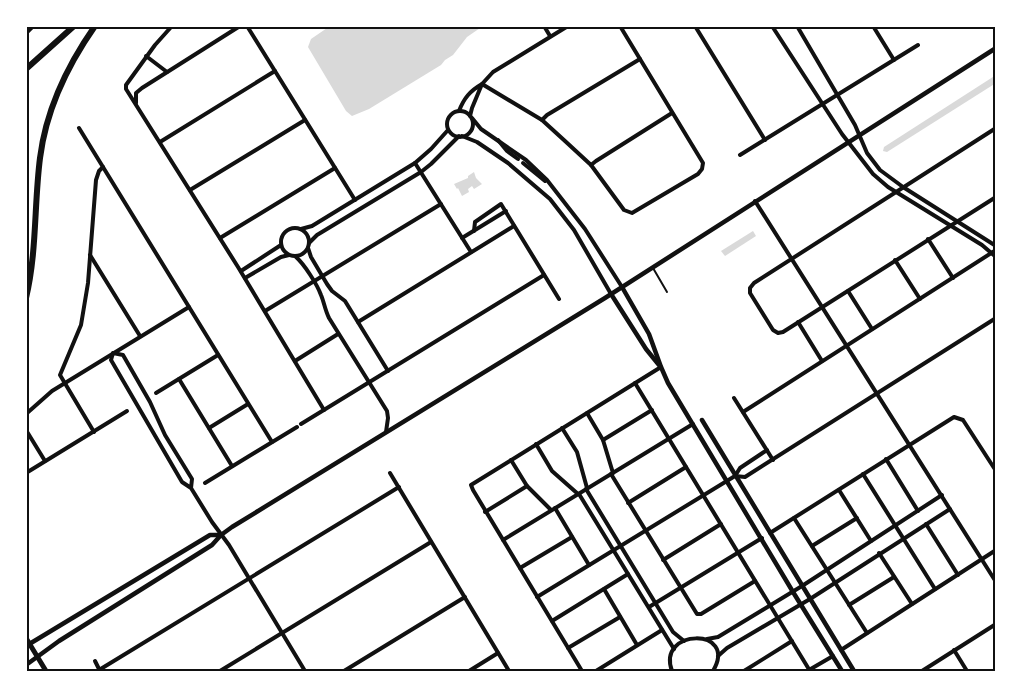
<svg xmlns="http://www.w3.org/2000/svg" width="1022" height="697" viewBox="0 0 1022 697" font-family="Lora,serif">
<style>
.water{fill:#d9d9d9}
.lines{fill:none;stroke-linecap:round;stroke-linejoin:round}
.service{stroke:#111;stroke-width:2}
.minor{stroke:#111;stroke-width:4}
.tertiary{stroke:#111;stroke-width:4.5}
.secondary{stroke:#111;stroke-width:5}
.motorway{stroke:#111;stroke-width:6}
.neatline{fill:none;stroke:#111;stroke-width:2}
</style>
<rect width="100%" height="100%" fill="#fff"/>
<g class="water">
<polygon points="330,26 483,26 467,37 453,55 445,60 441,65 369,109 352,116 346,111 308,47 311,39"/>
<polygon points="996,75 996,83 887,152 883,151 884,147"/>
<polygon points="474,172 476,178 482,184 474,189 472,186 468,189 469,192 462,196 458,188 457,189 454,184 468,178 468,176"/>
<polygon points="753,231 756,236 725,256 721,251"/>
</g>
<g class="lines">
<polyline class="service" points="653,268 667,292"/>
<g class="minor">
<polyline points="172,26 155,45 126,85 126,89 238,267 324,410"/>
<polyline points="247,26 355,200"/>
<polyline points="544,26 550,36"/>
<polyline points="568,26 493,72 482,84 542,120 565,141 591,165 624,210 632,213 698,174 702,169 703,163 620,26"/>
<polyline points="695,26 765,140"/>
<polyline points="772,26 842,134 873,174 888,187 982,245 996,257"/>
<polyline points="797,26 855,125 867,153 880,170 903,187 996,246"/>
<polyline points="873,26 894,60"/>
<polyline points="146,56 167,72"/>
<polyline points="136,103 136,93 142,88 240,26"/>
<path d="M459,111C464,98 470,91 482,84L472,108L470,116"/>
<circle cx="460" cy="124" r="13"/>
<polyline points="472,118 481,129 526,160 547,180 585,229 622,287"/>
<polyline points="542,120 547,115 640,59"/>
<polyline points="79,128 272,442"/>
<polyline points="996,128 754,283 750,288 750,293 773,330 778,333 783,332 996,197"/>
<polyline points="462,136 477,142 508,163 550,199 574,230 611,294"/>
<polyline points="498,140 507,151 518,159"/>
<polyline points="160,142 275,71"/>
<polyline points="740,155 918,45"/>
<polyline points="415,163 471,252"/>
<polyline points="523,163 545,181"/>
<polyline points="591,165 596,161 672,113"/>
<polyline points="190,190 305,120"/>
<polyline points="755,201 996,582"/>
<circle cx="295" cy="242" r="14"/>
<polyline points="301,229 312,226 415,163 431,149 448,130"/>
<polyline points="474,231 475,222 501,204 559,299"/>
<polyline points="220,238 335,168"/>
<polyline points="462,238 506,211"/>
<polyline points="928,239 953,278"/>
<polyline points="309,243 317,235 421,172 431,164 459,136"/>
<polyline points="308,248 311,257 327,284 332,291 345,301 388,371"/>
<polyline points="90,255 140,336"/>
<path d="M296,257C304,264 317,284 321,295C324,302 325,310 329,318L387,411L388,418L386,432"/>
<polyline points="895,260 920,299"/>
<polyline points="241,271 281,245"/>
<polyline points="245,278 281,257 289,255"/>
<polyline points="848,291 872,329"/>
<polyline points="265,311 441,204"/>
<polyline points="358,322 514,226"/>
<polyline points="798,322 822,361"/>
<polyline points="295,361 338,334"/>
<polyline points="179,379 232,466"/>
<polyline points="635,383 810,671"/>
<polyline points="156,393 218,355"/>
<polyline points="734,398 773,460"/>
<polyline points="743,412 996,250"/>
<polyline points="587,413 603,440 613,473"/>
<polyline points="26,414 52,391 189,307"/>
<polyline points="301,424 544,275"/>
<polyline points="209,428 248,404"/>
<polyline points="562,428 577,452 587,488"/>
<polyline points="26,430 45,461"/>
<polyline points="94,432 60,375 81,325 88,283 96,180 99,171 103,167"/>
<polyline points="603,440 652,410"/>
<polyline points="536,444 552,471 578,494"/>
<polyline points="886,459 918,511"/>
<polyline points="511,460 527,486 551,510"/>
<polyline points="26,473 127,411"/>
<polyline points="390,473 509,671"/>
<polyline points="611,474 697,614 701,614 755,581"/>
<polyline points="863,474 935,589"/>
<polyline points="735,476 745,477 996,318"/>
<polyline points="735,476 740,468 767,450"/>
<polyline points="205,483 297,427"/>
<polyline points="191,488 192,479 165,435 150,402 123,355 113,353 111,360 182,482 191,488 212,522 229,545 305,671"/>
<polyline points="586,489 673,632 684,641"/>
<polyline points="839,490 871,541"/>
<polyline points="579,494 674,649"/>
<polyline points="628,503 686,467"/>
<polyline points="555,508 589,565"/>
<polyline points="485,512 527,486"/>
<polyline points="794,518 867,633"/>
<polyline points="926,524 958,575"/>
<polyline points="770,533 954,417 963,420 996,471"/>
<polyline points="503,540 693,424"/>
<polyline points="812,546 857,518"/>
<polyline points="879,553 912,604"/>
<polyline points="663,560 721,524"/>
<polyline points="520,568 572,537"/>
<polyline points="604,589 637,645"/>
<polyline points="537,597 735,476"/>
<polyline points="849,605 894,577"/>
<polyline points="649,607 762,538"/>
<polyline points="552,621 628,574"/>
<polyline points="707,639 718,637 802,586 942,495"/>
<polyline points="568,648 620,617"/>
<polyline points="841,650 996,550"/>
<polyline points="954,650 967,671"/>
<polyline points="718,656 727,648 810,599 950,509"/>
<polyline points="95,661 100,671"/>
<polyline points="99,670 399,487"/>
<polyline points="809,670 833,656"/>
<polyline points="220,671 431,542"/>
<polyline points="344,671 465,597"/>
<polyline points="469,671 498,653"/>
<polyline points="582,671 473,490 471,485 661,367"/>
<polyline points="596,671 662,630"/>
<path d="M672,671C656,628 739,627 713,671"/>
<polyline points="744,671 792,641"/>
<polyline points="922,671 996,624"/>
</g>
<g class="tertiary">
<polyline points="622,287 649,334 661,367 668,383 793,592 842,671"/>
<polyline points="611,294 646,349 659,365"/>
<polyline points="702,420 854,671"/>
<polyline points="26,646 210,535 221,535"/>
<polyline points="26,665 59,641 212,545 221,535 232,527 605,298 996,48"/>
</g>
<polyline class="secondary" points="26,638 46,671"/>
<g class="motorway">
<polyline points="26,32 32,26"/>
<polyline points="26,69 74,26"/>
<path d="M26,298C37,252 34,205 40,158C46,110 67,66 95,26"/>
</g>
</g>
<rect width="1022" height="697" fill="none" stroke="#ffffff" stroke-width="55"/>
<rect x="28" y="28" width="966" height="642" class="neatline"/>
</svg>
